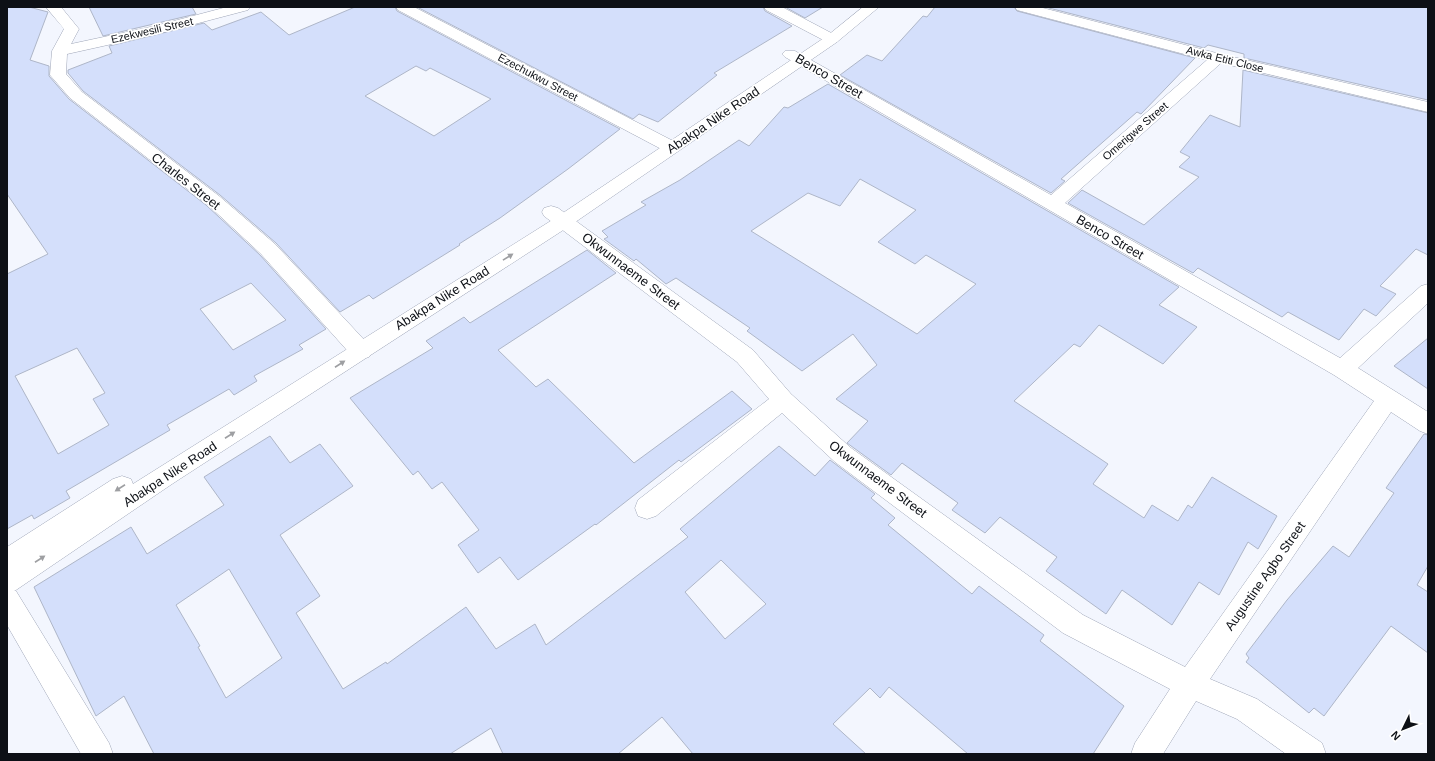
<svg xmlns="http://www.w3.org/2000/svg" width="1435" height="761" viewBox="0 0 1435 761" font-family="Arial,sans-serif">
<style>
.building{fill:#d4dffb;stroke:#aeb6c8;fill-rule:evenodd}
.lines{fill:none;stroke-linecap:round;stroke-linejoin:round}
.minor-casing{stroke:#9fa6b8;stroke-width:1}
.primary-casing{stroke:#9fa6b8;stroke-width:1}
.minor{fill:#fff;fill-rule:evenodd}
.primary{fill:#fff;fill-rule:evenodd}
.oneway{fill:#9e9fa2}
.labels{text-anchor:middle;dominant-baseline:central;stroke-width:3.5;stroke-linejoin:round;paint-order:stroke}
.far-street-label{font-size:11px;fill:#0d1016;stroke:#fff}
.street-label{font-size:13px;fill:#0d1016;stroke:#fff}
</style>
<rect width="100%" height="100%" fill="#f3f6fe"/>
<g class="building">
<path d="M7,7H29L48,12L30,60L49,66V76L69,99L206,205L260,255L326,329L299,345L303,349L254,376L257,381L234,395L229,389L167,425L170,430L66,491L70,498L34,519L32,515L7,529V274L48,254L7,194ZM251,283L286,320L233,350L200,309ZM77,348L105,393L93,399L109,425L58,454L15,376Z"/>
<polygon points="89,7 192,7 196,14 103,36"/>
<path d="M355,7H395L397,11L620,129L568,169L500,218L459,244L460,245L373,299L369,295L340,312L276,243L220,195L83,91L68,73V70L112,53L109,46L204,23L212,30L261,12L289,35ZM416,66L426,71L430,68L491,99L434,136L365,96Z"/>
<polygon points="417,7 763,7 765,11 792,26 714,73 717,75 658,122 639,114 633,119"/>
<polygon points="785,7 823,7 805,18"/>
<polygon points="935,7 1014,7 1017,11 1195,58 1141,114 1137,112 1061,179 1065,181 1051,193 840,75 867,55 882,61 923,16 927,17"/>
<polygon points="1045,7 1428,7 1428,100 1244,58 1244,54 1208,45 1204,48"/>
<polygon points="1243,70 1428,113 1428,255 1416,249 1380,286 1396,294 1376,316 1364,309 1339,340 1288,312 1282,317 1198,268 1193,273 1068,203 1082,190 1144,225 1199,177 1179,167 1190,157 1180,152 1210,115 1240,127"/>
<path d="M828,84L1179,287L1159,305L1197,327L1163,364L1099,325L1080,347L1074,344L1014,401L1108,464L1093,484L1144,518L1152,505L1178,521L1188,505L1192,508L1212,477L1277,516L1258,549L1248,542L1219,595L1199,582L1172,625L1122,590L1106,614L1046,571L1057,557L1000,517L985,533L952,510L958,503L902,463L891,475L847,443L868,421L836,399L877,365L853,334L802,371L747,331L750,328L676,278L666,284L636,259L634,261L604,239L608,237L602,231L646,205L641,202L680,180L739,140L749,146L784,107L788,108ZM860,179L916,210L878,242L915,264L926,255L976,284L917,334L751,231L808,193L840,206Z"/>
<polygon points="587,250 616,273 498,350 536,387 548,379 634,463 732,391 752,409 681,462 679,460 596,525 595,524 518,580 500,557 478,573 458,545 479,530 442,482 432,489 418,471 413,475 350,398 433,348 426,341 464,317 470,323"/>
<polygon points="1428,338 1428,389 1394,366"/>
<polygon points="1424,434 1428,435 1428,566 1417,585 1428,592 1428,653 1391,626 1324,716 1314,708 1309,713 1246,662 1249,658 1246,654 1287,600 1333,546 1349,557 1394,493 1386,488"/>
<path d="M270,436L290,463L320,444L353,486L280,535L320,596L296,613L343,689L386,662L387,664L466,607L496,649L535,624L546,645L688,537L680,529L779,446L815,476L830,460L875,494L871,498L895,518L888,525L972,594L979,586L1044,635L1040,641L1124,706L1093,754H968L889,687L880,698L870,688L833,724L866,754H693L662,717L618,754H503L491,728L450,754H154L124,696L96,716L34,587L131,527L147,554L224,505L204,477ZM721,560L766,604L725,639L685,592ZM229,569L282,658L226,698L198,647L200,646L176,605Z"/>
</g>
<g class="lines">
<g class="minor-casing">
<g id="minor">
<polygon points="46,7 61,7 79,29 71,44 155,26 227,7 250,7 248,10 157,34 67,54 66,74 82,92 219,196 275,244 369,345 372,351 369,357 361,359 353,357 261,254 207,204 70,98 50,75 52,51 64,29"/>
<polygon points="396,7 414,7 677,143 680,147 677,151 671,152 665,151 398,10"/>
<polygon points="764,7 782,7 837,36 839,39 837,42 827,42 766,10"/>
<polygon points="1015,7 1039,7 1220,54 1428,102 1428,112 1221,63 1065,203 1340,358 1421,286 1428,284 1428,303 1358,368 1428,412 1428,434 1420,431 1391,412 1210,679 1257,699 1322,743 1326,754 1286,754 1237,719 1196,701 1163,754 1131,754 1135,743 1170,689 1063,633 835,462 782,413 656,516 647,519 638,516 635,508 638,500 769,399 737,362 544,216 542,212 544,208 551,206 558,208 753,350 791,394 851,448 1083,615 1185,667 1374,401 1334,375 785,57 782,54 785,51 795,51 1051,195 1207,60 1017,10"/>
<polygon points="7,587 16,591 109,743 113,754 81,754 7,625"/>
</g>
</g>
<g class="primary-casing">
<polygon id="primary" points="863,7 879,7 837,42 571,225 172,484 16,590 7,593 7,547 113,479 122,476 131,479 133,484 557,217 827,36"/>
</g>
<use href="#minor" class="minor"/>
<use href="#primary" class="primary"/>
</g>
<defs><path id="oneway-solid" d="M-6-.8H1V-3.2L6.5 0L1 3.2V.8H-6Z"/></defs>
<g class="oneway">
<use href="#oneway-solid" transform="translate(508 257) rotate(-32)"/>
<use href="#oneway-solid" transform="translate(340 364) rotate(-33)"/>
<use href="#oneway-solid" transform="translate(230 435) rotate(-33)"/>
<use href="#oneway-solid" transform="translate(120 488) rotate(147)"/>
<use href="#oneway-solid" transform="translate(40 559) rotate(-33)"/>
</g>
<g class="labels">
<g class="far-street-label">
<text transform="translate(152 30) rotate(-13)">Ezekwesili Street</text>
<text transform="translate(1225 59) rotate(14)">Awka Etiti Close</text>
<text transform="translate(538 77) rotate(28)">Ezechukwu Street</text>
<text transform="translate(1135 131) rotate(-41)">Omerigwe Street</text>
</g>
<g class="street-label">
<text transform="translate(829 76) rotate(30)">Benco Street</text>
<text transform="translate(713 120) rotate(-34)">Abakpa Nike Road</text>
<text transform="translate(186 181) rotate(38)">Charles Street</text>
<text transform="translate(1110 237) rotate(30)">Benco Street</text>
<text transform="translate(631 271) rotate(37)">Okwunnaeme Street</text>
<text transform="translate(442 298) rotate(-32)">Abakpa Nike Road</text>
<text transform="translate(170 474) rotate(-33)">Abakpa Nike Road</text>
<text transform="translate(878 479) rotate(37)">Okwunnaeme Street</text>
<text transform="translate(1265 576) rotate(-55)">Augustine Agbo Street</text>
</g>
</g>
<rect width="1435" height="761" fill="none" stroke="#0d1016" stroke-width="16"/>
<g transform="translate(1403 729) rotate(227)" stroke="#ffffff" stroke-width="3" paint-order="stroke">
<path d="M0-3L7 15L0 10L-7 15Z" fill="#0d1016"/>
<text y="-6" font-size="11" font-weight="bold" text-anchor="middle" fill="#0d1016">N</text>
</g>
</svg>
